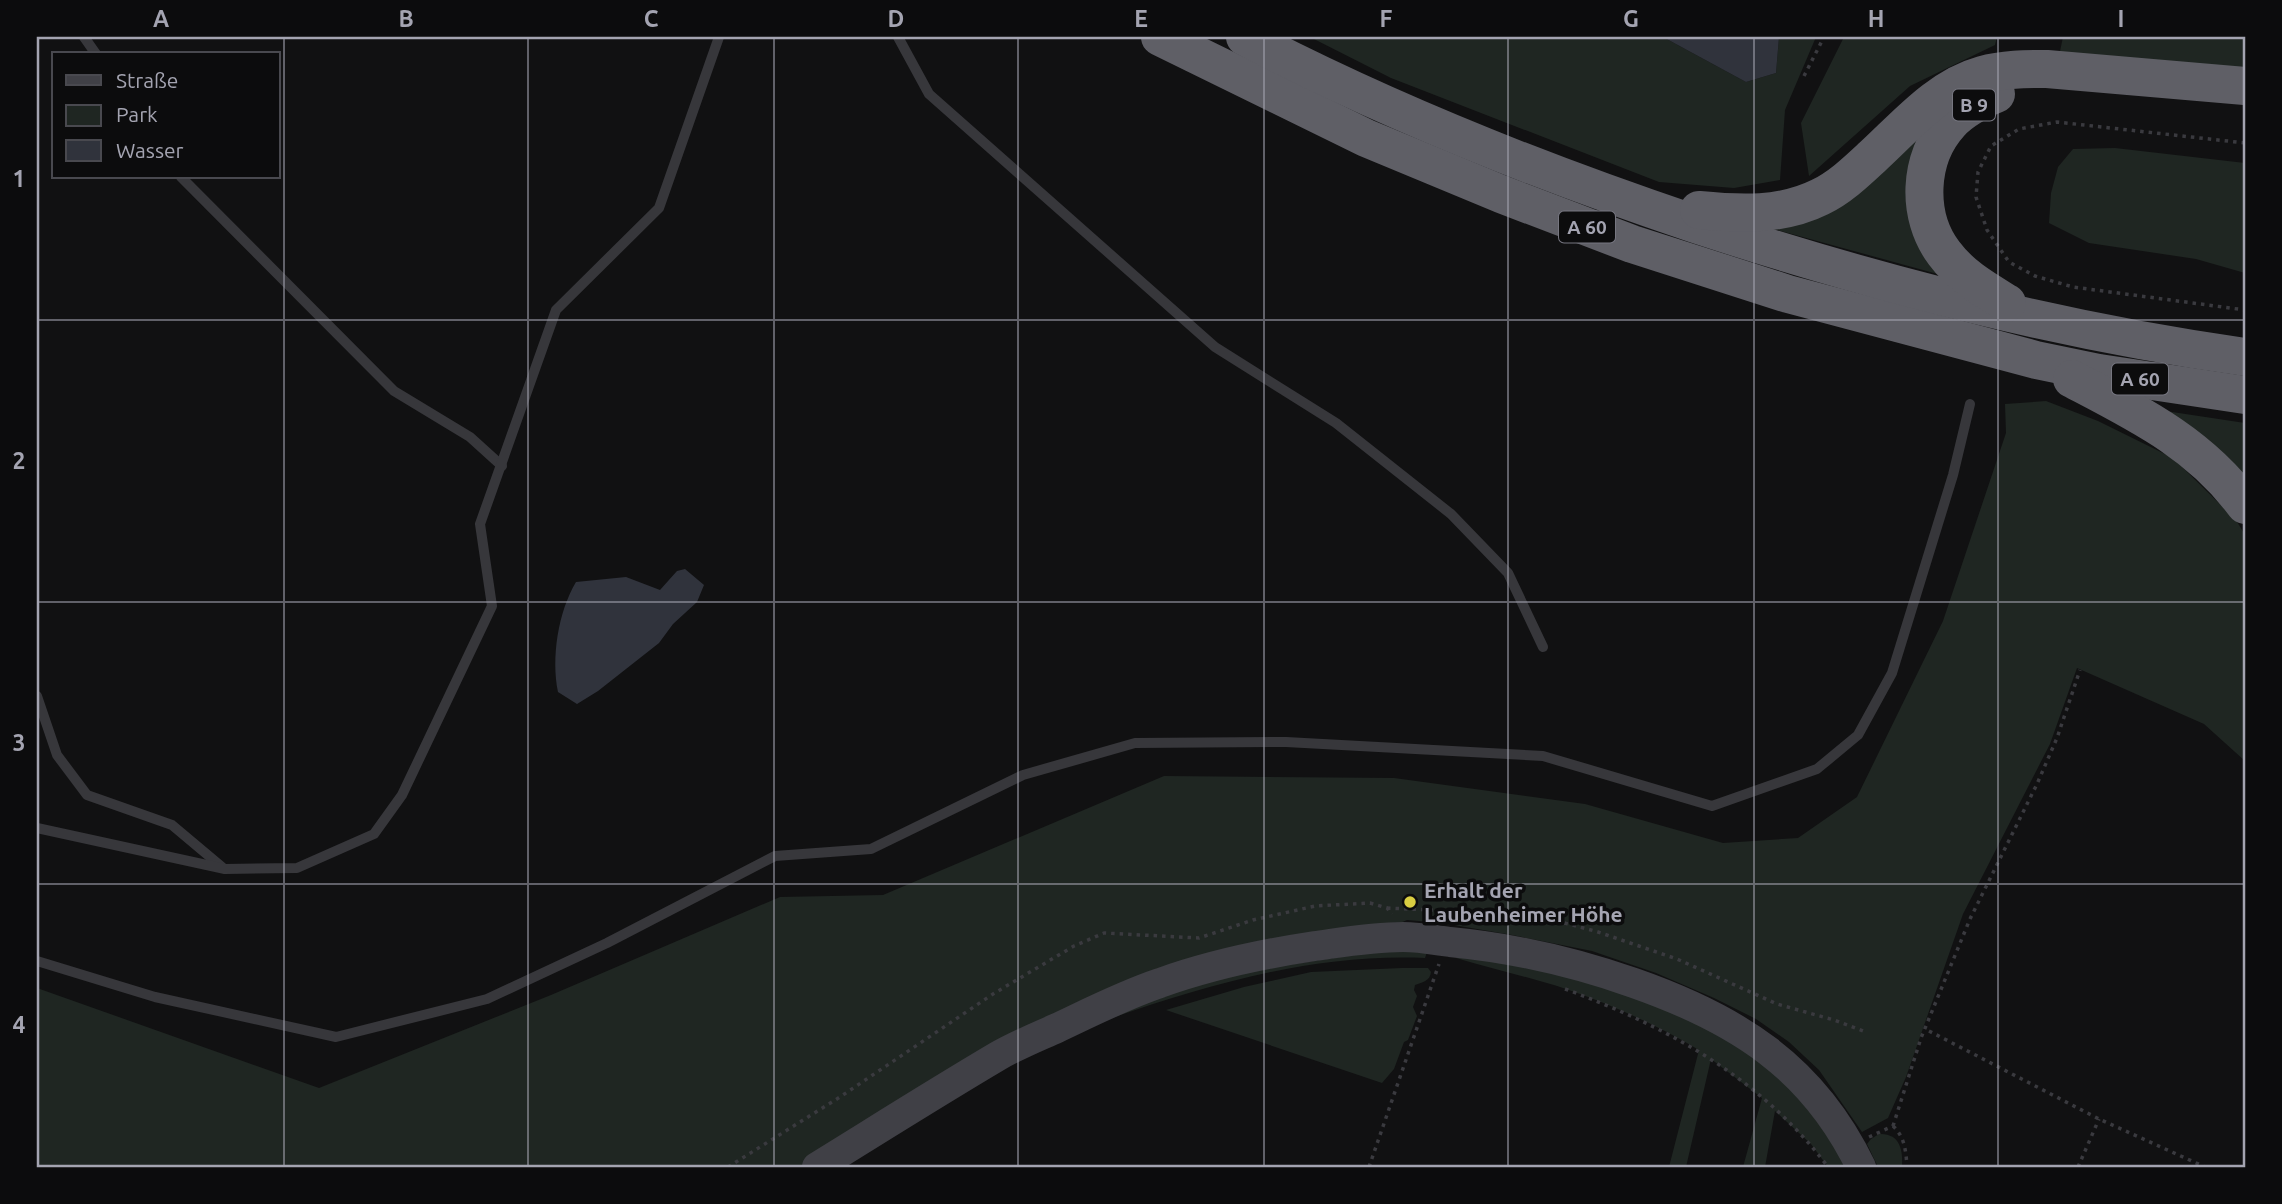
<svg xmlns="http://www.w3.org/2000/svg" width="2282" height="1204" viewBox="0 0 2282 1204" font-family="Ubuntu,sans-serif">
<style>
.green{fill:#1f2622}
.water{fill:#30333c}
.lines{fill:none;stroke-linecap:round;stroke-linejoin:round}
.path{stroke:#3a3a3f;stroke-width:3.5;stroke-dasharray:3.5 5;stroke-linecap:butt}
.lane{stroke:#37373b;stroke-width:10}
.secondary{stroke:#404046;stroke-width:30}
.highway{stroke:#5f5f66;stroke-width:38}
.grid{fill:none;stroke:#a4a4b1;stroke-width:2;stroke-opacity:0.55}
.poi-dot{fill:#d9ce42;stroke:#0c0c0d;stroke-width:2.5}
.labels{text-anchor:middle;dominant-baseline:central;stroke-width:7;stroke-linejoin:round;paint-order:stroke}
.shield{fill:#0c0c0d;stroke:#767680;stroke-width:2}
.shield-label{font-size:19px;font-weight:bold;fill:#a4a4b1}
.poi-label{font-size:21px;font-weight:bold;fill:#a4a4b1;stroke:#0c0c0d;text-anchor:start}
.neatline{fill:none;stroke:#a4a4b1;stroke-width:2.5}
.grid-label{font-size:23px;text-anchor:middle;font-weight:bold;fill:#a4a4b1}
</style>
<rect width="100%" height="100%" fill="#111112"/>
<g class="green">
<polygon points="1310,37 1663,37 1746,82 1776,73 1779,37 1816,37 1785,110 1780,180 1734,188 1659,182 1391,78"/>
<polygon points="1844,37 1997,37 1995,45 1910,86 1809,176 1801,123"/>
<polygon points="2063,37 2245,37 2245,71 2059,56"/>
<polygon points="2021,82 1928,139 1952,278 1752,223 1931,113"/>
<polygon points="2115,148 2245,163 2245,273 2196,259 2089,243 2049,223 2051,193 2058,167 2073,149"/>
<polygon points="2046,401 2098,421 2173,458 2236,520 2245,535 2245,761 2204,724 2077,668 2050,744 1963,914 1906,1077 1888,1118 1862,1132 1819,1070 1789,1042 1756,1019 1714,998 1656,973 1592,951 1512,935 1442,923 1407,920 1393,926 1220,954 825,1151 800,1167 37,1167 37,988 319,1088 551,995 780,897 883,895 1164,776 1394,778 1585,804 1723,843 1798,838 1857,797 1943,621 2006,433 2005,404"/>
<polygon points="2159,410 2245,423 2245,492"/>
<path d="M1394,949L1427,952L1425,958C1306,953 1194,989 1083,1028L1199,978Z"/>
<path d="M1457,956L1543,967L1611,984L1741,1044L1786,1079L1837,1149L1844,1167H1828L1811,1144L1775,1111L1765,1167H1743L1762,1098L1711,1059L1686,1167H1669L1699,1050C1657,1025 1612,1005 1566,989C1530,977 1492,969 1456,958Z"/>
<path d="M1402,968H1428L1431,972C1430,981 1423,982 1415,985L1414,990L1417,996L1413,1007L1417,1016L1408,1040L1404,1042L1394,1069L1382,1083L1166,1010L1244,987L1311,972Z"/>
<path d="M1879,1134C1900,1133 1903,1150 1902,1167H1878L1867,1144L1871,1139Z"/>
</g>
<g class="water">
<polygon points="1663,37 1779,37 1776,73 1746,82"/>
<path d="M685,569L704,585L697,602L673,624L659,643L598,691L577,704L558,692C551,658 558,612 576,582L626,577L660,590L677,571Z"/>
</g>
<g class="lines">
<g class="path">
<polyline points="1804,76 1824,37"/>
<polyline points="2245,143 2057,122 2019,129 1991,146 1978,172 1976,197 1987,230 2009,262 2035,276 2073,287 2245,310"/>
<polyline points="1387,908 1521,914 1553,920 1595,931 1677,959 1777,1004 1834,1020 1866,1032"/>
<path d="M1565,989C1668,1027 1761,1078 1828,1167"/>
<polyline points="1929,1031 2099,1119 2205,1167"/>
<polyline points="1893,1126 1921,1038 1970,919 2037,784 2057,738 2080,670"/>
<path d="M1893,1126C1905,1137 1906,1152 1907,1167"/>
<polyline points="1869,1137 1893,1126"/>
<polyline points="728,1167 840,1097 993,994 1074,946 1104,933 1199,938 1253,920 1315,906 1370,903 1387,908 1392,914"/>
<polyline points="1369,1167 1439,964"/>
<polyline points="2078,1167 2099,1119"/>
</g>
<g class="lane">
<polyline points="84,37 96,54"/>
<polyline points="898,37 929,94 1215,347 1336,423 1451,514 1508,573 1543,647"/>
<polyline points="181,177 394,391 470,437 502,466"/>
<polyline points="37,696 57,755 87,795 172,825 222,867"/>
<polyline points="37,828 225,869 297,868 374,834 402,795 492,606 480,524 556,310 659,208 719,37"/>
<polyline points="37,961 155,997 336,1037 487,999 607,943 775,856 871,849 1023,775 1135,743 1286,742 1543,756 1712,806 1817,769 1858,735 1892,673 1953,475 1970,404"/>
</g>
<path class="secondary" d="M817,1167C877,1130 937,1092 998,1056C1017,1045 1037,1037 1057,1028C1091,1012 1124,995 1160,983C1210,965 1262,954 1315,946C1344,942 1373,937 1403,937C1419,937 1435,940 1450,942C1514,948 1574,962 1634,983C1737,1019 1813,1067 1861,1167"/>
<g class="highway">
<polyline points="1160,37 1366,138 1501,194 1632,244 1788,294 2036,360 2099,373 2245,395"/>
<path d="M1245,37C1389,112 1540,172 1695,224C1874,283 2058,331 2245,357"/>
<path d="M1996,94C1979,101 1962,110 1950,123C1918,158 1916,216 1944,253C1961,276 1984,289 2007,303"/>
<path d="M1699,210C1740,214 1782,216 1820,197C1839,188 1856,172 1871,158C1904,128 1938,87 1982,75C2004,69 2025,69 2047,69L2245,86"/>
<path d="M2072,379C2139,414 2199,443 2245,505"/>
</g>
</g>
<path class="grid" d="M284,37V1167M528,37V1167M774,37V1167M1018,37V1167M1264,37V1167M1508,37V1167M1754,37V1167M1998,37V1167M37,320H2245M37,602H2245M37,884H2245"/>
<circle class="poi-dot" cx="1410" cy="902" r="7"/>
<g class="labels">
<g class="shield">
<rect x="1953" y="89.5" width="42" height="31" rx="5"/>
<rect x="1559" y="211.5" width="56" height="31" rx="5"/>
<rect x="2112" y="363.5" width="56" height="31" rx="5"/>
</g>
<g class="shield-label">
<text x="1974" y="105">B 9</text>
<text x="1587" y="227">A 60</text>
<text x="2140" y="379">A 60</text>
</g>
<g class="poi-label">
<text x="1424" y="890">Erhalt der<tspan x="1424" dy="24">Laubenheimer Höhe</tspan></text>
</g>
</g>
<rect width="2282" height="1204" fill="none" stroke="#0c0c0d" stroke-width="77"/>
<rect x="52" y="52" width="228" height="126" fill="#0c0c0d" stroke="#49494f" stroke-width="2"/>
<rect x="66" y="75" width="35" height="10" fill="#404046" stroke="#49494f" stroke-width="2"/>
<text x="116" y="88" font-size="21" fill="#a4a4b1">Straße</text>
<rect x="66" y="105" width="35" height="21" fill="#1f2622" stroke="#49494f" stroke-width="2"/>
<text x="116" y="122" font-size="21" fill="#a4a4b1">Park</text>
<rect x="66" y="140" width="35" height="21" fill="#30333c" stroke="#49494f" stroke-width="2"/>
<text x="116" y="158" font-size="21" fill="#a4a4b1">Wasser</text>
<rect x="38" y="38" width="2206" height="1128" class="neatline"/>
<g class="grid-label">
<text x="161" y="27">A</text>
<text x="406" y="27">B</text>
<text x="651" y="27">C</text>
<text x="896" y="27">D</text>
<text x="1141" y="27">E</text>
<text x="1386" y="27">F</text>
<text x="1631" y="27">G</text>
<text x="1876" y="27">H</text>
<text x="2121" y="27">I</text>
<text x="19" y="187">1</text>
<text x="19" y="469">2</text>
<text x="19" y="751">3</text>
<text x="19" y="1033">4</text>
</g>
</svg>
